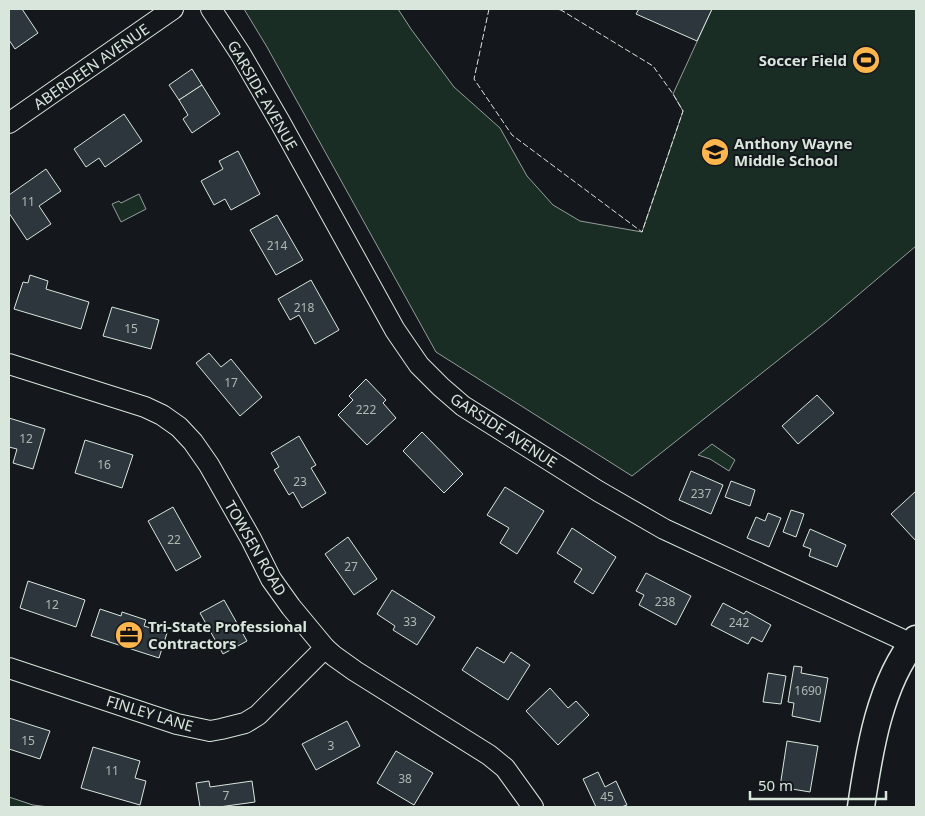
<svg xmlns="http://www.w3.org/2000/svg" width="925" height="816" font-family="'Noto Sans',sans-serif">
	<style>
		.green { fill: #1a2d24; stroke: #939e99 }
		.building { fill: #2c363c; stroke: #d8e6dc }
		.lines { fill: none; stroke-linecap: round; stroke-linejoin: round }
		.minor-casing { stroke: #d8e6dc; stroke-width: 22 }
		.major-casing { stroke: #d8e6dc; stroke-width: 29 }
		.minor { stroke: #14181c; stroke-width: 20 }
		.major { stroke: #14181c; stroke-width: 26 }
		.fence { stroke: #d8e6dc; stroke-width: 1; stroke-dasharray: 6 2.5; stroke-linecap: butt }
		.labels { text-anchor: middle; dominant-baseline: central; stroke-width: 4; stroke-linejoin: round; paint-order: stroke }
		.number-label { font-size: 12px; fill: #adbab4 }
		.poi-label { font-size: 15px; font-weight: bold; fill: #d8e6dc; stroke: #14181c; text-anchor: start }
		.street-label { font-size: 15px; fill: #d8e6dc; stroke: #14181c }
	</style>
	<rect width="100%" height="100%" fill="#14181c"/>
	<g class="green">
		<path d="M244,9H398L411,29L454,87L500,128L527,176L553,205L580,221L642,232L683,111L673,94L712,9H916V246L825,323L632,476L436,352L267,47Z"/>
		<path d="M139,194L146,209L121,222L112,204L119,201L121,203Z"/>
		<path d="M712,444L735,460L729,471L710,459L698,455Z"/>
		<path d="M9,797L33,805L49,807H9Z"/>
	</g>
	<g class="building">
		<path d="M9,9H22L38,33L15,49L9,40Z"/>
		<path d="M639,9H712L697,41L636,14Z"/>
		<path d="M192,69L202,85L179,100L169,85Z"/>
		<path d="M202,85L220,114L192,133L183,119L188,115L179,100Z"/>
		<path d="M124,114L142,141L105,167L99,158L86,167L74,149Z"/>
		<path d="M238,151L260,194L231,210L225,199L214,205L201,181L223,169L219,161Z"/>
		<path d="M46,169L61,191L39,206L51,224L27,240L9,213V195Z"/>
		<path d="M277,215L303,260L276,275L250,230Z"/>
		<path d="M30,275L48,281L46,289L89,302L81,329L14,309L23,282L28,283Z"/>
		<path d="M311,280L339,330L315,344L299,315L290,320L278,299Z"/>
		<path d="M112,307L159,320L151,349L103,336Z"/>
		<path d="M209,353L221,367L231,359L262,397L240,416L196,363Z"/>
		<path d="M366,379L386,400L383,403L396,418L367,445L338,415L353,400L349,396Z"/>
		<path d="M817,395L834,413L798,444L782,426Z"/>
		<path d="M9,418L45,429L33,469L13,463L17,449L9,447Z"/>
		<path d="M422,432L463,474L444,493L403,451Z"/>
		<path d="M299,436L316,465L311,468L326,493L302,508L293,492L289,495L274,470L279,467L271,453Z"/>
		<path d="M85,440L133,455L122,488L75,473Z"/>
		<path d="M691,471L723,485L711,514L679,500Z"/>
		<path d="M731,481L755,490L750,506L725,497Z"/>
		<path d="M505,487L544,511L517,554L500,543L509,528L487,515Z"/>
		<path d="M916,491V541L891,514Z"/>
		<path d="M173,507L201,557L176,571L148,521Z"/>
		<path d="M791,510L804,514L796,537L783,532Z"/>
		<path d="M768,513L781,518L769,547L747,538L756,517L765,521Z"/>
		<path d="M572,528L616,557L593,594L574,582L582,569L557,553Z"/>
		<path d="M810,529L846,545L837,567L809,556L811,549L803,546Z"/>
		<path d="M348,537L377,579L354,595L325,554Z"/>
		<path d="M646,573L691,596L676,625L639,605L644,595L636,591Z"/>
		<path d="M28,581L85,600L76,627L20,608Z"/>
		<path d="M392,590L435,617L417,645L393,630L395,626L377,614Z"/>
		<path d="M224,600L247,641L223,654L200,613Z"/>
		<path d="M723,603L744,614L746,611L771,625L762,642L752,637L748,644L711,625Z"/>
		<path d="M100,609L121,616L122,612L146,620L144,626L167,633L159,658L91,636Z"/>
		<path d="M477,647L504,663L511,652L530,665L508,700L462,670Z"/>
		<path d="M794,666L802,667L801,673L828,678L820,722L792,716L794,703L788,702Z"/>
		<path d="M768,673L786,676L781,704L763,702Z"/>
		<path d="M550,688L568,708L576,701L589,715L558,745L526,711Z"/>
		<path d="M9,718L50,731L40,759L9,749Z"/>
		<path d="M347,721L360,746L316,770L302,744Z"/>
		<path d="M787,741L818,746L810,792L780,787Z"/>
		<path d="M93,747L140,761L135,778L146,781L140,805L81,788Z"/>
		<path d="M396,751L433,773L414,805L377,783Z"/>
		<path d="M598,772L605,787L616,781L627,805L621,807H596L583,779Z"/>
		<path d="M209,781L210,787L252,781L255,802L219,807H200L196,783Z"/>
	</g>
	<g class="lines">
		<defs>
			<g id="minor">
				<path d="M211,9L240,53L280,122L395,330L419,365L441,387L463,406L598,491L664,529L912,644"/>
				<path d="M9,123L173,9"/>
				<path d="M9,364L145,407L162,415L179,427L193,442L209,465L251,539L271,579L291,607L325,648L334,656L355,671L489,755L505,768L533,807"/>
				<path d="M9,668L177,724L210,731L221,729L245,723L258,715L325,648"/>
			</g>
			<path id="major" d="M861,807C869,752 880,682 916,639"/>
		</defs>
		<use href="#minor" class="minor-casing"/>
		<use href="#major" class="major-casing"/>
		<use href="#minor" class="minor"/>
		<use href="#major" class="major"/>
		<path class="fence" d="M489,9L474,79L512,135L642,232L683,111L673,94L653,66L561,10L552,9"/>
	</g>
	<defs>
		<symbol id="stadium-disc" viewBox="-11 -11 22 22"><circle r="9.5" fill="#ffb74d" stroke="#14181c"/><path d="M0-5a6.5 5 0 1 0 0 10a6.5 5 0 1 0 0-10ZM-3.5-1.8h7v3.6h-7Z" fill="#111"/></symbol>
		<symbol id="school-disc" viewBox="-11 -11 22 22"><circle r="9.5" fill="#ffb74d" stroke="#14181c"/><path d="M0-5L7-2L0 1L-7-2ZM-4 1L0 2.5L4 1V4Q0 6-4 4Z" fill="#111"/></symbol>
		<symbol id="office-disc" viewBox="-11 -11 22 22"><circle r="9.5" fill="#ffb74d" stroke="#14181c"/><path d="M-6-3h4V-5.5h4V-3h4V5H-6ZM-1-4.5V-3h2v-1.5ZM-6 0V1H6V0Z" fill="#111"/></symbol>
	</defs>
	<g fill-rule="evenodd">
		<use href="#stadium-disc" x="850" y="44" width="32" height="32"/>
		<use href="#school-disc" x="699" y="136" width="32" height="32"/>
		<use href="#office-disc" x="113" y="619" width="32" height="32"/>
	</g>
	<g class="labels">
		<g class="number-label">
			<text x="28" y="201">11</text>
			<text x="277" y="245">214</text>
			<text x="304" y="307">218</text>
			<text x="131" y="328">15</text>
			<text x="231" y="382">17</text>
			<text x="366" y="409">222</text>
			<text x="26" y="438">12</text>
			<text x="104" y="464">16</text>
			<text x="300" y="481">23</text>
			<text x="701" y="493">237</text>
			<text x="174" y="539">22</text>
			<text x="351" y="566">27</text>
			<text x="665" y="601">238</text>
			<text x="52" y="604">12</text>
			<text x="410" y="621">33</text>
			<text x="739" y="622">242</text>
			<text x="808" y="690">1690</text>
			<text x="28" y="740">15</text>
			<text x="331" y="745">3</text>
			<text x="112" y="770">11</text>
			<text x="405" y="778">38</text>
			<text x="226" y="795">7</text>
			<text x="607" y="796">45</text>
		</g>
		<g class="poi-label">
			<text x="847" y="60" text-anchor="end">Soccer Field</text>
			<text x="734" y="143">Anthony Wayne<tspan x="734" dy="17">Middle School</tspan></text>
			<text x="148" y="626">Tri-State Professional<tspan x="148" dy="17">Contractors</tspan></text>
		</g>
		<g class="street-label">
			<text transform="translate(91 66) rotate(-35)">ABERDEEN AVENUE</text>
			<text transform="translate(263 95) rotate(60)">GARSIDE AVENUE</text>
			<text transform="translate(504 430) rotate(33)">GARSIDE AVENUE</text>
			<text transform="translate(256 548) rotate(60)">TOWSEN ROAD</text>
			<text transform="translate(150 713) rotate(17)">FINLEY LANE</text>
		</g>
	</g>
	<rect width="925" height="816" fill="none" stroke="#d8e6dc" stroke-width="20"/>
	<path d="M750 791v8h136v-8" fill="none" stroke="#d8e6dc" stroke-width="2.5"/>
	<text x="758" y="791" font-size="15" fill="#d8e6dc" stroke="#14181c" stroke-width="4" paint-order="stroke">50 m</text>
</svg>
